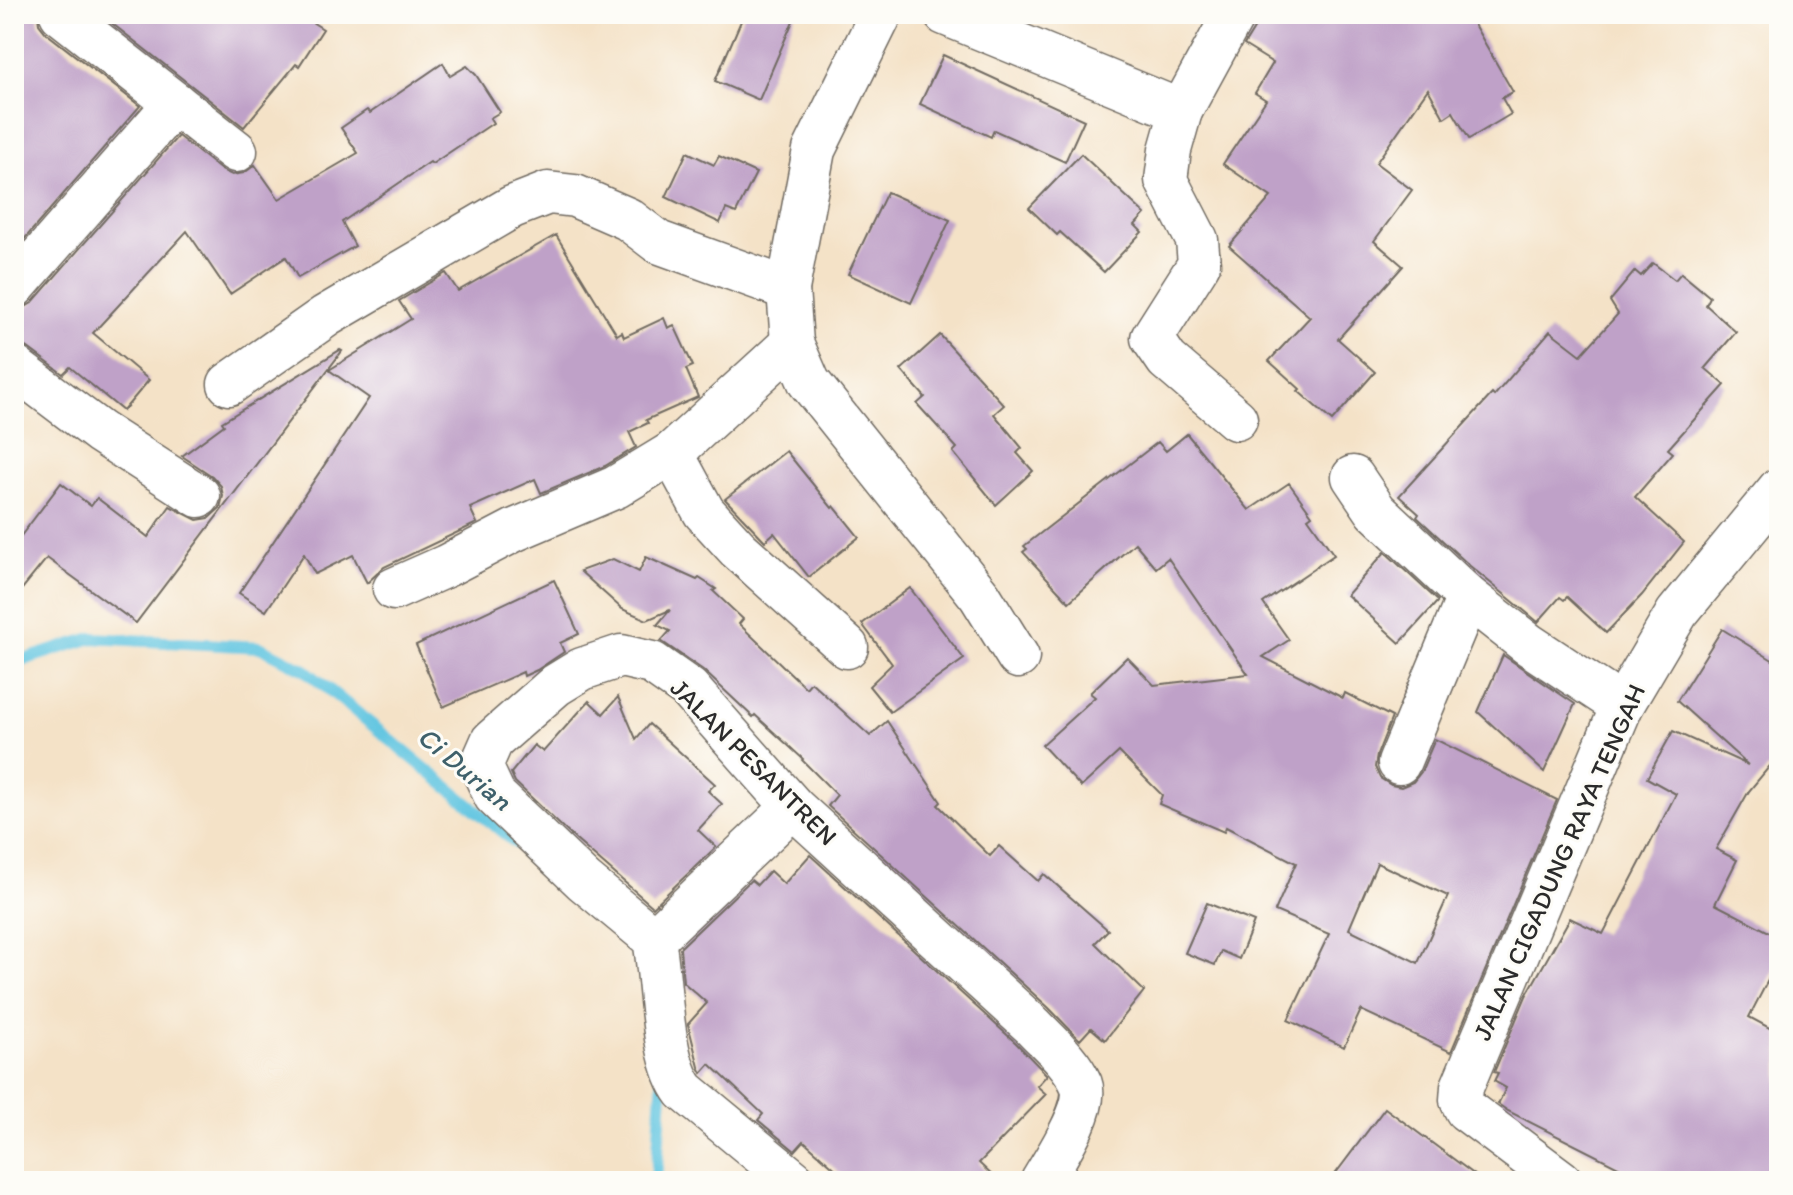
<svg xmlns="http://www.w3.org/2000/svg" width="1793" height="1195" font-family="Itim,sans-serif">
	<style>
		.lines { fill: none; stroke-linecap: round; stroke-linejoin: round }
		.stream { stroke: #63c6e1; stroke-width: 12 }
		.building { fill: #bfa1c8; fill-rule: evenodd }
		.minor-casing { stroke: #716b62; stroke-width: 45 }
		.minor { stroke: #fff; stroke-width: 42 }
		.labels { text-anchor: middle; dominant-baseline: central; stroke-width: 6; stroke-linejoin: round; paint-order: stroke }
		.street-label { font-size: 26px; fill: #2b2b2b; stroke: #fdfcf7 }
		.water-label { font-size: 28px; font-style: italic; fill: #3f616b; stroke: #fdfcf7 }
	</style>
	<rect width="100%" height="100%" fill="#fdfcf7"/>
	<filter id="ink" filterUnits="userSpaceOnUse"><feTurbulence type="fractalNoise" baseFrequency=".0125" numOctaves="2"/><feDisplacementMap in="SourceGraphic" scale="16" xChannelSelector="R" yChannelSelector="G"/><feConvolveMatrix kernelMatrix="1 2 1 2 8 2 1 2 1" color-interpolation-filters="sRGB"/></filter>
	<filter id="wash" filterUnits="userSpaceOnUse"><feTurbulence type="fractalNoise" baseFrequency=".006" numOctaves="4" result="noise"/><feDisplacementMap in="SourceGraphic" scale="32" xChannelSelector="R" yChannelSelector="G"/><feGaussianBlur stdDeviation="1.8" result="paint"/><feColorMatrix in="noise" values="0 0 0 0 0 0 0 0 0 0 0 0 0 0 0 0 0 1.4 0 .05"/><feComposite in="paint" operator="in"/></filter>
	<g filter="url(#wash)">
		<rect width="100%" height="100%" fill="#f4e2c7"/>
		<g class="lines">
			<g class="stream">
				<path d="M14,663L92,638L260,647L305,670L516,843"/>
				<path d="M656,1181L663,1076"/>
			</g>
		</g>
		<g id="blocks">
			<g class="building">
				<path d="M14,14H38L39,24L46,33L140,106L14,251Z"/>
				<path d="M100,14H299L323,29L299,66L296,64L244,127Z"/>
				<path d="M744,14H796L759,100L715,81Z"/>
				<path d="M1263,14H1468L1513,92L1502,98L1511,114L1469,139L1453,112L1444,118L1428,89L1376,163L1412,190L1374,241L1403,266L1338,339L1375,372L1332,421L1298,391L1300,389L1269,361L1310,317L1229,246L1271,197L1223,164L1266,100L1255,93L1273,63L1244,45Z"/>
				<path d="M943,55L1084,120L1065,162L994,130L991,137L920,104Z"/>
				<path d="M443,63L450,76L467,66L476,75L500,112L490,118L493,123L432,164L430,162L342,222L355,246L298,278L286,257L230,294L187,231L93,333L149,380L123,411L70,367L63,374L28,348L14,344V310L22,309L32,303L178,136L221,170L232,175L244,173L255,165L279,199L358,153L341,128L367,110L370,113Z"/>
				<path d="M687,152L714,165L719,156L756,173L736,213L726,209L720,223L666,197Z"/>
				<path d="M1081,154L1145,214L1135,225L1142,232L1104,272L1060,232L1057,235L1029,208Z"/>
				<path d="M887,192L950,220L911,303L848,274Z"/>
				<path d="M556,235L617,335L622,332L624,337L664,318L668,328L674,325L693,366L686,369L698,397L646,420L648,423L629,432L636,447L605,466L541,493L535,479L470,508L477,523L384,567L367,583L353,555L315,574L304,554L266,611L239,593L369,398L329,370L411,319L399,301L446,273L458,291Z"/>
				<path d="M1653,263L1675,280L1681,273L1710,297L1706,305L1736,332L1705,368L1725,385L1668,449L1673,453L1635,497L1684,542L1642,595L1606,633L1567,597L1564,600L1560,597L1538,622L1470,566L1417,517L1419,514L1399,496L1492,394L1494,396L1550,331L1581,355L1618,314L1610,301L1635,271L1641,276Z"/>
				<path d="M940,335L1004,405L994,414L1022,448L1017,453L1033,471L996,505L953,452L957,448L917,404L925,397L901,370Z"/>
				<path d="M340,350L342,351L136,623L47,558L14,599V545L61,483L91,506L97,498L148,537L170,506L197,520L209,518L220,508L223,496L221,486L212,476L182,456L224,425L222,422Z"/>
				<path d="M1187,434L1249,510L1289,483L1312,515L1308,518L1334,555L1263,603L1289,640L1263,657L1343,698L1345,693L1392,717L1377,755L1375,767L1380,778L1391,785L1401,787L1413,782L1421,772L1435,739L1557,800L1451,1052L1361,1010L1344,1047L1288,1020L1329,934L1275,911L1296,863L1226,827L1224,832L1159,804L1162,795L1119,752L1081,787L1042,745L1095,697L1090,693L1127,657L1154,685L1248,674L1168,558L1156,568L1135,543L1069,602L1023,552L1027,549L1024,546L1158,442L1166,451ZM1377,863L1448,896L1418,963L1349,929Z"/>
				<path d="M786,451L832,508L834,506L859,537L809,577L774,533L765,541L725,499Z"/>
				<path d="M1385,552L1438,601L1400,643L1347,595Z"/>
				<path d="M646,557L697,580L699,578L716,589L713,591L743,619L739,624L806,688L811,682L870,736L887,721L941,802L938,805L990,856L999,846L1038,881L1044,874L1108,930L1095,943L1144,991L1105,1040L1091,1028L1080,1040L1049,1008L828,806L837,795L802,760L803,759L755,715L753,717L703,670L661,641L670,631L657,625L670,610L647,620L622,609L580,571L613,559L639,572Z"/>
				<path d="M554,580L579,634L560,643L564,652L537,670L524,676L523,672L443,707L416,645Z"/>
				<path d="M910,588L964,659L890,712L869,686L892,664L862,624Z"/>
				<path d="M1722,629L1779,664V755L1749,791L1716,849L1737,860L1715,904L1779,937V959L1749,1017L1779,1033V1181H1646L1508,1111L1498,1104L1506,1088L1494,1081L1498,1073L1494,1072L1526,996L1570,918L1603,934L1676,794L1647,778L1673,731L1748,765L1677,701Z"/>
				<path d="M1503,655L1575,704L1544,772L1478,712Z"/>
				<path d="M618,697L636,739L649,724L715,784L708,791L722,804L698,830L716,847L653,907L576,840L515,782L511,773L534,745L543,752L589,701L603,714Z"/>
				<path d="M810,855L1016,1043L1047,1075L1037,1086L1046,1094L979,1163L998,1181H849L804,1141L795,1151L758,1120L763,1114L710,1064L702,1073L699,1067L688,1024L707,1003L683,982L680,948L751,880L757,885L770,871L784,884Z"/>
				<path d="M1207,903L1254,922L1239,959L1221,951L1215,965L1185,953Z"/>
				<path d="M1385,1108L1483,1181H1330Z"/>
			</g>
		</g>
	</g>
	<g filter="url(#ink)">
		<use href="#blocks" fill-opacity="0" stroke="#716b62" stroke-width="2"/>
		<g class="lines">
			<defs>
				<g id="minor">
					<path d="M61,14L236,151"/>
					<path d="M881,14L814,150L788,289L792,343L809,382L980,596L1018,657"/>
					<path d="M945,14L1181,111L1170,150L1166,180L1197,240L1199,264L1152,338L1167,360L1236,419"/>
					<path d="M1181,111L1234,14"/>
					<path d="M14,287L175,103"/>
					<path d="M14,367L100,432L199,496"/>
					<path d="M229,384L326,316L512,207L548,193L575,196L628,219L658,242L788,289"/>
					<path d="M672,453L704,512L738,549L847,647"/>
					<path d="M1353,477L1376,511L1468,597L1528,644L1622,706"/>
					<path d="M394,589L446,566L515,530L616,487L672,453L792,343"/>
					<path d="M1399,763L1468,597"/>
					<path d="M654,939L793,807"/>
					<path d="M794,1181L685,1091C660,1059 662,982 654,939L584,881L495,796L481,766L492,741L556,685L582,669L621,656L652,663L689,689L793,807L1033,1026C1050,1044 1071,1061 1081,1084C1090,1107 1054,1160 1042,1181"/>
					<path d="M1561,1181L1466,1110L1461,1100L1462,1087L1622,706L1677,613L1779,489"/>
				</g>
			</defs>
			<use href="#minor" class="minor-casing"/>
			<use href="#minor" class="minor"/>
		</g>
	</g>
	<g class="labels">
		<g class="street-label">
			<text transform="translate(754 762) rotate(45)">JALAN PESANTREN</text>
			<text transform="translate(1559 862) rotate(-66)">JALAN CIGADUNG RAYA TENGAH</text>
		</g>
		<g class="water-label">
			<text transform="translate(465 768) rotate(40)">Ci Durian</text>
		</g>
	</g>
	<rect width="1793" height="1195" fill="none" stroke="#fdfcf7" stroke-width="48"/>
</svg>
